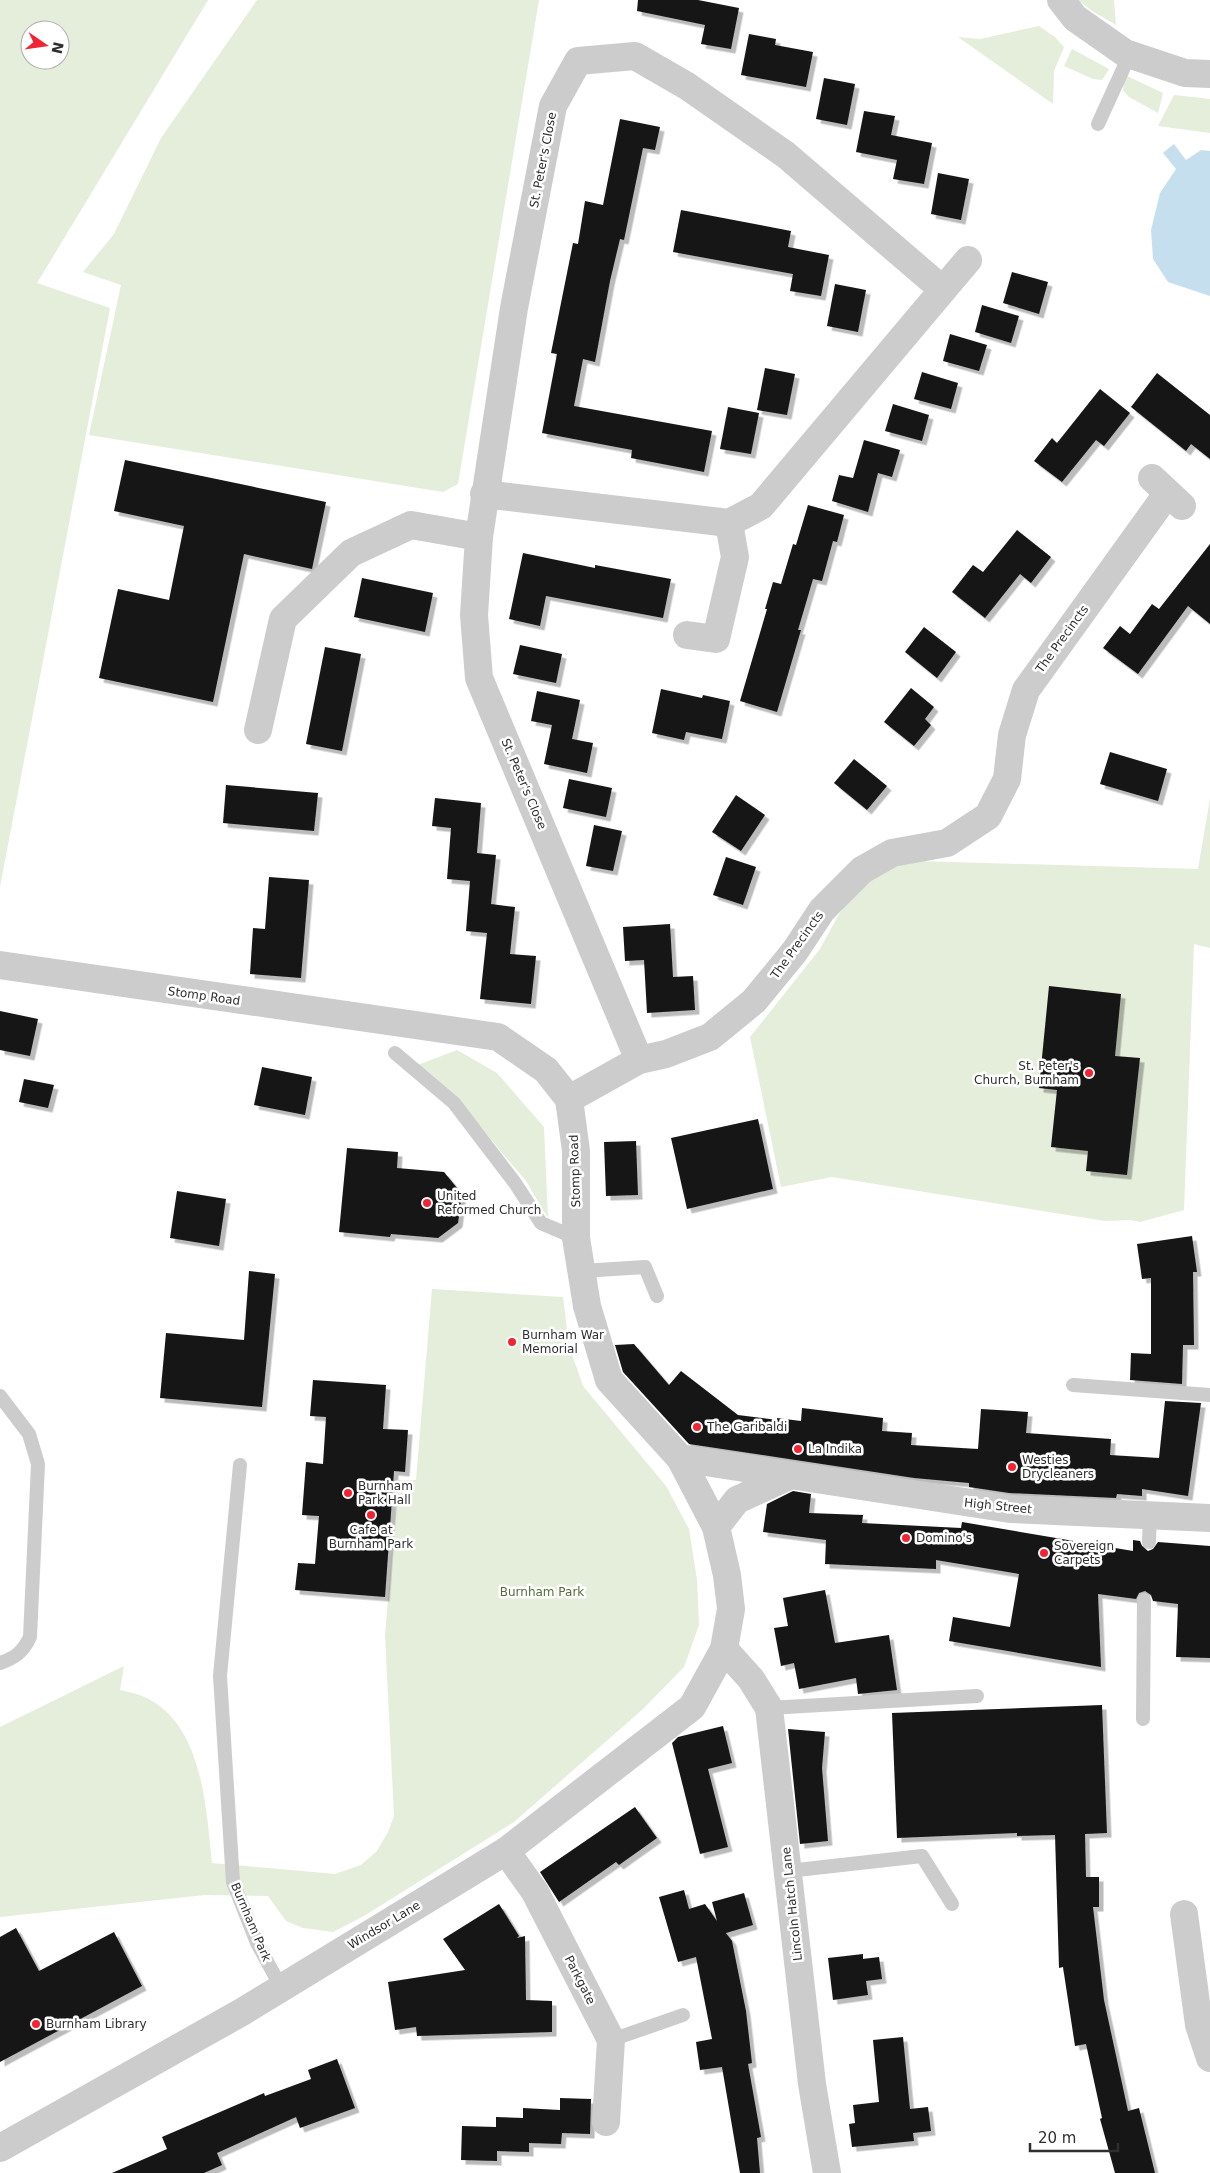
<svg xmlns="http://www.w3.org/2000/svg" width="1210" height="2173" font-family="'DejaVu Sans',sans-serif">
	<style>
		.green { fill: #e5eddb; fill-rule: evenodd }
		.water { fill: #c6dfee }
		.building { fill: #161616; filter: url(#shadow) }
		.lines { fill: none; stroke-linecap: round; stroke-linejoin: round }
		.lane { stroke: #ccc; stroke-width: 14 }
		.street { stroke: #ccc; stroke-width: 28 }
		.poi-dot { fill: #f22434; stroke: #fff; stroke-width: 2 }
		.labels { text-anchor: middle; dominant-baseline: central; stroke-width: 5; stroke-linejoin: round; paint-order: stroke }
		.street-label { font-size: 12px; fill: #2f2f2f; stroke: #fff }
		.poi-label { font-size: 12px; fill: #2f2f2f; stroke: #fff; text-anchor: start }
		.park-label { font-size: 12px; fill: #526e39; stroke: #fff }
	</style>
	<defs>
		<filter id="shadow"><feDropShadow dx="4.5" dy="4.5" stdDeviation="0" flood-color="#0004"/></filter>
	</defs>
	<rect width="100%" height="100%" fill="#fff"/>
	<g class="green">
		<path d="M0,0H208L37,283L110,308L0,887ZM30,30H60V60H30Z"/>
		<path d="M257,0H539L458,484L443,492L89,435L121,285L83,272L114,234L161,138Z"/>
		<path d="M1078,0H1114L1116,25L1092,11Z"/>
		<path d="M1039,26L1055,37L1064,47L1054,71L1053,104L958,37L980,39Z"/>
		<path d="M1072,49L1109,69L1102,80L1093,79L1064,66Z"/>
		<path d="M1127,76L1163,93L1158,113L1129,97L1123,90L1124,80Z"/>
		<path d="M1174,95L1210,99V133L1158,126Z"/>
		<path d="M1210,799V948L1194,944L1184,1210L1140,1222L1131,1220L1105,1221L832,1177L781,1187L750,1037L820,949L839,914L852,897L865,883L889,868L914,861L1198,869Z"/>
		<path d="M457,1050L497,1073L544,1127L548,1218L526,1181L472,1117L407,1069Z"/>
		<path d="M432,1289L563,1297L569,1346L583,1386L666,1486L689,1529L697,1580L699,1625L684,1667L643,1709L514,1822L364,1916L333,1932L303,1928L286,1921L268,1896L205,1895L0,1917V1727L124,1666L120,1690C127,1692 135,1693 142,1696C203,1721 206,1808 212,1863L335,1874L361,1865L377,1851L388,1832L394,1816L385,1635L398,1480H416Z"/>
	</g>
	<path class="water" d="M1174,144L1186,160L1201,150L1210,151V296L1168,282L1153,259L1151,230L1160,193L1176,169L1163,153Z"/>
	<g class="building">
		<path d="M638,0H698L739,8L731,49L701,44L705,25L637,11Z"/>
		<path d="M749,34L776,39L775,45L813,52L806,87L741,75Z"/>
		<path d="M824,78L855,84L847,125L816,119Z"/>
		<path d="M864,111L895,116L891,135L932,143L924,184L893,179L897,160L856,152Z"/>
		<path d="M620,119L660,127L655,150L643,148L624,240L620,239L610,281L595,362L583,359L574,406L712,431L704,472L631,458L632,450L542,433L557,354L551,353L573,243L578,244L585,201L603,205Z"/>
		<path d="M938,173L969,179L961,220L931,214Z"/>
		<path d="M681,210L791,231L788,247L829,255L821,296L790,291L793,274L673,252Z"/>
		<path d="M1012,272L1048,282L1039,314L1003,303Z"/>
		<path d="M835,284L866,290L858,332L827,326Z"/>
		<path d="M982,305L1019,316L1011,343L975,332Z"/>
		<path d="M950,334L987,345L979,371L943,361Z"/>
		<path d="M765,368L795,374L787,415L757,410Z"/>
		<path d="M922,372L958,383L951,409L914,399Z"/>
		<path d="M1157,373L1210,415V459L1191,444L1186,451L1131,407Z"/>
		<path d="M1100,389L1130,413L1104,446L1096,440L1062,482L1034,461L1052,438L1057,443Z"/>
		<path d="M893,404L929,415L922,441L885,431Z"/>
		<path d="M728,407L759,413L751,454L720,449Z"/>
		<path d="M864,440L900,450L892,477L878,473L868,512L832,501L839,475L853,478Z"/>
		<path d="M125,460L326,502L312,569L244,554L213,702L99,678L118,589L169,600L184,526L114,511Z"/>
		<path d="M808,505L844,515L837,542L833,541L822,581L813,579L798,630H801L777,712L740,701L767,609H765L773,582L781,584L793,544L796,545Z"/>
		<path d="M1017,530L1051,557L1031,583L1020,574L985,618L952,592L973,565L983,572Z"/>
		<path d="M1210,544V624L1188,606L1138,674L1103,648L1120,626L1130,634L1152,604L1159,609Z"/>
		<path d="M523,553L595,568V565L671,579L663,618L546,596L540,626L509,619Z"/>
		<path d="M362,578L433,593L425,632L354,617Z"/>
		<path d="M924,627L956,652L937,678L905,652Z"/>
		<path d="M520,645L562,654L556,683L513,674Z"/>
		<path d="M325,647L361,654L342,751L306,744Z"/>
		<path d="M911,688L934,707L925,719L931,725L914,746L884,722Z"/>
		<path d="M661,689L702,698L703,695L730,701L722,739L686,732L684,740L652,733Z"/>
		<path d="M537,691L580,700L572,739L593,743L587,773L544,764L552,725L531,721Z"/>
		<path d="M1110,752L1167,769L1158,801L1100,784Z"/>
		<path d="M854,759L887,786L867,810L834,783Z"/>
		<path d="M569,779L612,788L606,817L563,808Z"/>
		<path d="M226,785L318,793L314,831L223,823Z"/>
		<path d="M736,795L765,815L741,851L712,832Z"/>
		<path d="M435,798L481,803L477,853L496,855L491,904L515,907L510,954L536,956L531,1004L480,999L487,933L466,931L470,881L447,879L451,828L432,826Z"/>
		<path d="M594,825L622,831L613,871L586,866Z"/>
		<path d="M726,857L756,867L743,905L713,895Z"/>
		<path d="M269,877L309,880L301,978L250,974L253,928L265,929Z"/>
		<path d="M670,924L673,977L693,976L695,1010L647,1013L644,960L625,961L623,927Z"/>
		<path d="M1049,986L1121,994L1115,1056L1140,1058L1127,1175L1086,1171L1088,1151L1051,1147L1057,1090L1039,1088Z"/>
		<path d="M0,1011L38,1019L30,1056L0,1050Z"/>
		<path d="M262,1067L312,1077L305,1115L254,1105Z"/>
		<path d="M24,1079L54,1085L48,1108L19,1102Z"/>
		<path d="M758,1119L773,1189L687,1209L671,1138Z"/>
		<path d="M636,1141L638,1195L606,1196L604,1142Z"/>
		<path d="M347,1148L398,1152L397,1168L444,1172L462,1194L458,1223L438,1238L391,1234L390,1237L339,1232Z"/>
		<path d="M177,1191L226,1199L219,1246L170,1238Z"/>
		<path d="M1192,1236L1197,1272H1193L1194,1345H1183L1182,1384L1130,1380L1131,1353L1151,1354V1278L1142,1279L1137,1244Z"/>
		<path d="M249,1271L275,1274L262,1407L160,1398L166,1333L244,1340Z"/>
		<path d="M634,1344L669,1385L681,1371L738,1415L777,1420V1418L801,1421L802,1408L883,1418L882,1431L912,1433L911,1445L978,1449L981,1409L1028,1412L1026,1433L1111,1439L1110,1455L1159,1458L1165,1401L1201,1403L1188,1496L1142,1489V1496L1117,1494L1116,1498L1009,1493L969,1487V1483L914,1478L689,1444L623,1372L615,1345Z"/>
		<path d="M313,1380L386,1385L383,1429L408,1430L405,1472L394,1471L385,1597L295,1590L298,1563L315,1564L319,1516L302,1515L306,1462L323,1464L326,1417L310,1416Z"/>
		<path d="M793,1491L811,1494L809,1513L863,1515L862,1523L961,1528L962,1522L1133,1551V1540L1140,1541L1142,1546L1148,1551L1153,1549L1158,1542L1210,1546V1658L1176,1657L1178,1604L1153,1601L1151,1595L1145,1591L1139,1593L1136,1599L1098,1594L1101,1667L949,1641L953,1617L1010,1627L1019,1574L936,1560V1569L825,1564L826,1540L763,1532L767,1504Z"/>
		<path d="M825,1590L835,1643L889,1635L897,1690L858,1694L856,1678L799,1689L794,1663L781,1666L774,1628L788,1626L783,1598Z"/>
		<path d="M1102,1705L1107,1833L1085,1834L1086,1877H1099V1907H1093L1104,2000L1128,2111L1139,2108L1155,2173H1115L1100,2119L1102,2118L1086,2044L1075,2046L1063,1967L1059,1968L1055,1835L1017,1836V1833L897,1838L892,1713Z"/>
		<path d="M723,1726L732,1763L708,1769L728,1847L700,1854L672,1743L678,1737Z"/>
		<path d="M788,1729L825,1732L822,1768L828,1841L800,1844Z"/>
		<path d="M635,1807L657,1838L619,1865L616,1862L559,1902L540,1872Z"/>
		<path d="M684,1890L689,1909L705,1904L717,1921L712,1902L744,1893L753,1925L726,1933L732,1941L746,2011L752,2063L748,2064L761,2137L757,2138L760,2173H740L722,2067L700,2070L696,2042L712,2039L696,1957L678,1962L659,1897Z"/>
		<path d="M499,1904L519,1936L517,1938L525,1936L526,2000L552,2001V2032L417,2036L416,2027L395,2030L388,1982L465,1970L443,1939Z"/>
		<path d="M16,1928L39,1971L114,1932L142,1986L0,2062V1937Z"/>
		<path d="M863,1954V1959L879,1957L882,1979L866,1981L868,1995L833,2000L828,1958Z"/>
		<path d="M903,2037L910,2109L928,2107L931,2131L913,2133L914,2141L852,2147L849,2124L855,2123L853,2105L879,2102L873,2040Z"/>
		<path d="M337,2059L355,2108L300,2128L296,2117L217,2153L222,2165L204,2173H112L167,2149L162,2137L264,2093L265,2096L311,2079L308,2070Z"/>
		<path d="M560,2098L591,2099L590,2134L562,2133L561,2144L529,2143V2152L497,2151V2161L461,2160L462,2126L496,2127V2117L523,2118V2108L560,2110Z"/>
	</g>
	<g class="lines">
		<g class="lane">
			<path d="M1098,124L1130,54"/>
			<path d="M395,1053L454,1103L515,1183L541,1223L576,1238"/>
			<path d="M582,1271L645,1267L657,1296"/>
			<path d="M1073,1385L1210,1395"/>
			<path d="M0,1396L29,1434L38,1464L30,1637C23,1652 15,1658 0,1663"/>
			<path d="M240,1465L220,1676L233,1882L257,1943L281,1987"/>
			<path d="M1149,1542L1150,1515"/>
			<path d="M769,1708L977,1696"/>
			<path d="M1143,1719L1144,1600"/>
			<path d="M788,1871L922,1856L952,1904"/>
			<path d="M611,2040L683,2015"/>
		</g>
		<g class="street">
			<path d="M1061,0L1075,18L1125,53L1185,73L1210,74"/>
			<path d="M1152,478L1182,506"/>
			<path d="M484,494L729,523L761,506L968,260"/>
			<path d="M687,635L716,639L735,557L729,523"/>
			<path d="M258,730L283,619L351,553L411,525L479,537"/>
			<path d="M0,965L498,1037L546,1070L569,1099L576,1151V1238L587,1306L609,1380L680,1458L716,1527L727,1575L731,1609L724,1649L692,1707L506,1851L242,2012L0,2148"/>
			<path d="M639,1060L479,678L474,615L479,537L514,308L553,106L578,61L635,56L687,86L786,155L942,289"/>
			<path d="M569,1099L639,1060L666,1054L710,1037L754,1001L795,951L822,910L862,870L892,853L947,843L988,816L1007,779L1012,735L1026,690L1167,494"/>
			<path d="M680,1458L1010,1509L1210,1518"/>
			<path d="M716,1527L737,1500L789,1476"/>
			<path d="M724,1649L751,1679L769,1708L812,2084L827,2173"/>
			<path d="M506,1851L535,1892L611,2040L606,2122"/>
			<path d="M1184,1914L1199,2025L1210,2058"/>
		</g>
	</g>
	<g class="poi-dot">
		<circle cx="1089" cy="1073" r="5"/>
		<circle cx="427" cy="1203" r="5"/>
		<circle cx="512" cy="1342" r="5"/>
		<circle cx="697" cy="1427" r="5"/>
		<circle cx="798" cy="1449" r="5"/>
		<circle cx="1012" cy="1467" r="5"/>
		<circle cx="348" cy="1493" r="5"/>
		<circle cx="371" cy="1515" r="5"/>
		<circle cx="906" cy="1538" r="5"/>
		<circle cx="1044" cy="1553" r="5"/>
		<circle cx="36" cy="2024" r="5"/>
	</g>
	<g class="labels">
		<g class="street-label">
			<text transform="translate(543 160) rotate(-79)">St. Peter's Close</text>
			<text transform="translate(1062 639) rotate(-54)">The Precincts</text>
			<text transform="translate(524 784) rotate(67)">St. Peter's Close</text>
			<text transform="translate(797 945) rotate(-54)">The Precincts</text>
			<text transform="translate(204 996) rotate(8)">Stomp Road</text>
			<text transform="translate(575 1171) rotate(-92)">Stomp Road</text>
			<text transform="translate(998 1506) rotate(6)">High Street</text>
			<text transform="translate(792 1904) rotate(-96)">Lincoln Hatch Lane</text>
			<text transform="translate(251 1922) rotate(67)">Burnham Park</text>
			<text transform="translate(384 1925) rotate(-31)">Windsor Lane</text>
			<text transform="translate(580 1980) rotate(63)">Parkgate</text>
		</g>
		<g class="poi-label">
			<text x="1079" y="1066" text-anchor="end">St. Peter's<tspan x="1079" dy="14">Church, Burnham</tspan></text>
			<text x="437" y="1196">United<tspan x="437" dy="14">Reformed Church</tspan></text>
			<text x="522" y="1335">Burnham War<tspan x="522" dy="14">Memorial</tspan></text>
			<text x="707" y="1427">The Garibaldi</text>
			<text x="808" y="1449">La Indika</text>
			<text x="1022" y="1460">Westies<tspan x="1022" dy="14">Drycleaners</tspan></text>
			<text x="358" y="1486">Burnham<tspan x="358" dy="14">Park Hall</tspan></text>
			<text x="371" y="1530" text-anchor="middle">Cafe at<tspan x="371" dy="14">Burnham Park</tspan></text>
			<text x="916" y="1538">Domino's</text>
			<text x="1054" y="1546">Sovereign<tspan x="1054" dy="14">Carpets</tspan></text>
			<text x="46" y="2024">Burnham Library</text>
		</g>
		<g class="park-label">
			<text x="542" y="1592">Burnham Park</text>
		</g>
	</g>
	<g transform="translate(45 45) rotate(103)"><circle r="24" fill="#ffffff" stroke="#acacac"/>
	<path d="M0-4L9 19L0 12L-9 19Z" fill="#f22434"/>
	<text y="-8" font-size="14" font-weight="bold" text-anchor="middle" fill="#2f2f2f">N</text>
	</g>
	<path d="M1030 2143v8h88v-8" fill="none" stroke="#2f2f2f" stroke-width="2.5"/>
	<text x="1038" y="2143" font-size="15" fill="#2f2f2f" stroke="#ffffff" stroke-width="4" paint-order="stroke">20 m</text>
</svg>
